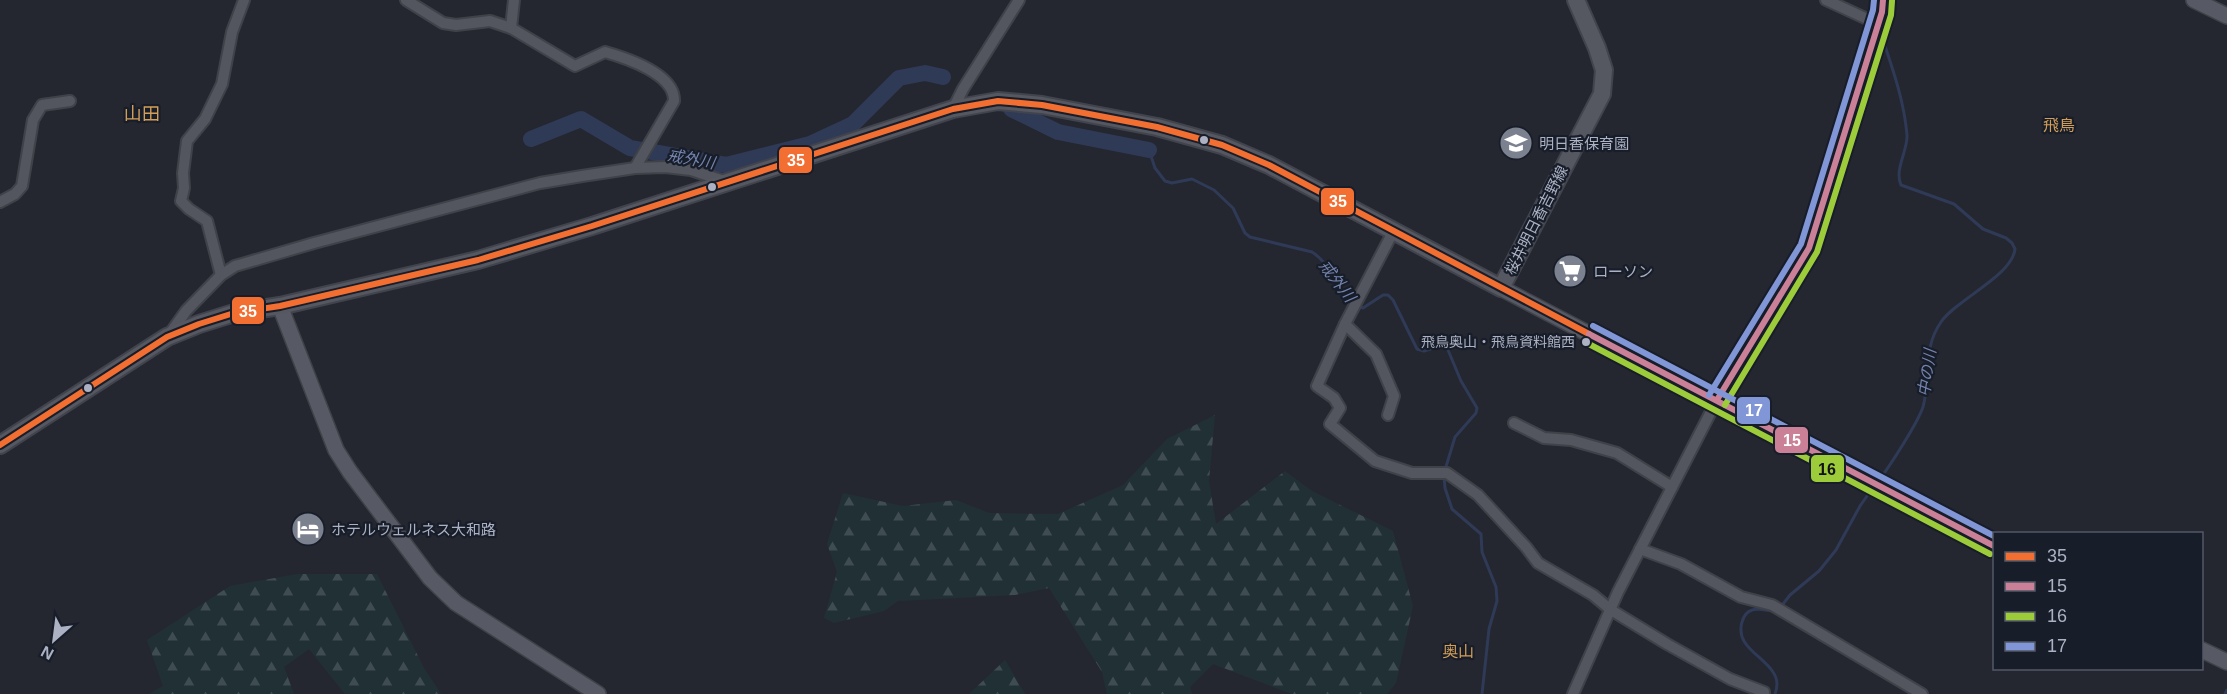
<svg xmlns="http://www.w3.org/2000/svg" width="2227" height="694" font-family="Arial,'Noto Sans JP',sans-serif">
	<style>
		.forest { fill: url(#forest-firs) }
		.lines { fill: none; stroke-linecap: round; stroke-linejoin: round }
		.stream { stroke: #2f3a57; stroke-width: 3 }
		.river { stroke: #2f3a57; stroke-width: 16 }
		.street-casing { stroke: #404249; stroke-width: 14 }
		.secondary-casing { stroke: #404249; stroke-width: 18 }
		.primary-casing { stroke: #41444d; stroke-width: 20 }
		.street { stroke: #53565f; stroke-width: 10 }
		.secondary { stroke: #575a64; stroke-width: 15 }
		.primary { stroke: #565861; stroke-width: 16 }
		.bus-1-casing { stroke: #181d2a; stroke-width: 10 }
		.bus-2-casing { stroke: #181d2a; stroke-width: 10 }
		.bus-3-casing { stroke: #181d2a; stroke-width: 10 }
		.bus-4-casing { stroke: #181d2a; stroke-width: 10 }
		.bus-1 { stroke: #f26e31; stroke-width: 6 }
		.bus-2 { stroke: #ca8198; stroke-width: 6 }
		.bus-3 { stroke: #9dcc3b; stroke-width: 6 }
		.bus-4 { stroke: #8196d6; stroke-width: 6 }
		.bus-dot { fill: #acb1c3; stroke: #181d2a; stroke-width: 2 }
		.labels { text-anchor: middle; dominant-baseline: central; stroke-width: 4.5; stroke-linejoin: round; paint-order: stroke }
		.bus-label { font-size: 14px; fill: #acb1c3; stroke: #181d2a; text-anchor: end }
		.poi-label { font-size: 15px; fill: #acb1c3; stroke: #181d2a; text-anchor: start }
		.street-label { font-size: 15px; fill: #acb1c3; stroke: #181d2a }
		.neighbourhood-label { font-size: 16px; fill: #d39e57; stroke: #181d2a }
		.water-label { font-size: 16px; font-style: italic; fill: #7484ac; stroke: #181d2a }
		.quarter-label { font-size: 18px; fill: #d39e57; stroke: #181d2a }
		.line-badge { stroke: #181d2a; stroke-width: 2 }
		.badge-label { font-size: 16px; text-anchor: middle; font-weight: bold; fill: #fff }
		.pale-badge-label { font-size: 16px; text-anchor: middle; font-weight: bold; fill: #111 }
	</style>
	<defs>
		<pattern id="forest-firs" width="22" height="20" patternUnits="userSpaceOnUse" patternTransform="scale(1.5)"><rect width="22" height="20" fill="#213035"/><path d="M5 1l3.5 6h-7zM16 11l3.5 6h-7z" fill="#3f4c51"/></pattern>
	</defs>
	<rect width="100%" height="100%" fill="#242730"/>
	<g class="forest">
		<path d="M1215,415L1209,481L1216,524L1285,471L1312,491L1393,531L1413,606L1396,683L1387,694H1292L1213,664L1190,687L1192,694H1107L1102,672L1049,588L1015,595L898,601L884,611L834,623L824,618L837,572L827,544L843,493L903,506L956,500L989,513L1058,514L1123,485L1167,439Z"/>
		<path d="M297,574H377L424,668L441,694H345L309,649L284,667L294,694H149L163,686L147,640L230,586Z"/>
		<path d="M1005,660L1025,694H969Z"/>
	</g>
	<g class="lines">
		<g class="stream">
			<path d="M1874,0L1876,10"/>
			<path d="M1149,150L1155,168L1165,181L1172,183L1192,179L1214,190L1233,208L1245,233L1250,237L1312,252C1334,265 1340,303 1363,308L1383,295H1388L1393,300L1417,349L1424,351L1444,345L1448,350L1461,381L1477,408L1476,413L1455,437L1445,470"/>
			<path d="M1444,477L1445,488L1452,509L1481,534L1482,552L1496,587L1497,601L1489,629L1482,694"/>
			<path d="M1880,479C1891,464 1917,424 1923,407C1931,378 1922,349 1941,322C1957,299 2012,276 2015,249L2012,243L2006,238L1983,229L1954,204L1901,185C1894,170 1908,150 1907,135C1904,100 1892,67 1881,34"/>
			<path d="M1780,608L1790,595L1819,571L1836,550L1860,506L1872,489"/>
			<path d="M1774,611C1761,610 1747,604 1742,622C1735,646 1762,655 1773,672C1778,679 1778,686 1775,694"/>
			<path d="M2225,694L2227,690"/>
		</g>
		<g class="river">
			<path d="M1011,109L1058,132L1149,150"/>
			<path d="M531,139L581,119L630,148L726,165L810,144L853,124L899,78L925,73L943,77"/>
		</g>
		<defs>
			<g id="street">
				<path d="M406,0L443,23L456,25L490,21L511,28L575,66L605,52C626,58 675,74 674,101L635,168"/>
				<path d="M1826,0L1878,24"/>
				<path d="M511,28L514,0"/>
				<path d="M953,109L963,89L1019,0"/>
				<path d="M0,202L15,194L22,186L33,120L42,105L70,101"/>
				<path d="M1393,232L1345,324L1317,386L1334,398L1340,408L1330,424L1375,461L1412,473H1447L1478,495L1526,547L1538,563L1593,595L1611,610L1667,644L1730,679L1764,692V694"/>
				<path d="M221,275L207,221L189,209L181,201L184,188L183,173L187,141L205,119L222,84L232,32L244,0"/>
				<path d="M1345,324L1376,354L1394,396L1388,415"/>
				<path d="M169,335L186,311L221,275L235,266L314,243L540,183L582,176L635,168L665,167L691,170L727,182"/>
				<path d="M1514,423L1544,438L1571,440L1617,453L1672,487"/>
				<path d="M1640,549L1681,564L1741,597L1772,605L1922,694"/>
				<path d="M1573,694L1618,592L1717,400"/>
			</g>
			<g id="secondary">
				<path d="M2194,0L2227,16"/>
				<path d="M1501,288L1994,546"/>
				<path d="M280,306L336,450L350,472L430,578L456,603L598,694"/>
				<path d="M1717,400L1809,248L1882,12L1883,0"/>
				<path d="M2202,650L2227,662"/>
			</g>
			<path id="primary" d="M0,445L167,337L199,324L234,313L280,306L478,260L592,226L953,109L998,101L1042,105L1157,127L1222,145L1269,165L1501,288L1602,94L1604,70L1597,48L1576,0"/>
		</defs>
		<use href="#street" class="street-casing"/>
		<use href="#secondary" class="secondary-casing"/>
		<use href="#primary" class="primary-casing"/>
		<use href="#street" class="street"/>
		<use href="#secondary" class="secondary"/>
		<use href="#primary" class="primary"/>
		<defs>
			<path id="bus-1" d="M0,445L167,337L199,324L234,313L280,306L478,260L592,226L953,109L998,101L1042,105L1157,127L1222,145L1269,165L1589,334"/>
			<g id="bus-2">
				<path d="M1589,334L1994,546"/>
				<path d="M1717,400L1809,248L1882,12L1883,0"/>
			</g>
			<g id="bus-3">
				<path d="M1585,342L1990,554"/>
				<path d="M1725,405L1817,252L1891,15L1892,1"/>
			</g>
			<g id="bus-4">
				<path d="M1593,326L1994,536"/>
				<path d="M1709,395L1801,244L1873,10L1874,0"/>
			</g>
		</defs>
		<use href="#bus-1" class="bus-1-casing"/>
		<use href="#bus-2" class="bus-2-casing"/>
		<use href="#bus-3" class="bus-3-casing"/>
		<use href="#bus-4" class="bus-4-casing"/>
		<use href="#bus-1" class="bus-1"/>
		<use href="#bus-2" class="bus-2"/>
		<use href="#bus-3" class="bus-3"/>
		<use href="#bus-4" class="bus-4"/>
	</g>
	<defs>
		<symbol id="school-disc" viewBox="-11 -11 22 22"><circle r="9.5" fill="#7c8190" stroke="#181d2a"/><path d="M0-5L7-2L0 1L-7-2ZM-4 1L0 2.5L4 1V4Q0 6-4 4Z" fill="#fff"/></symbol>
		<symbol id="supermarket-disc" viewBox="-11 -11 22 22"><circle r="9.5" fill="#7c8190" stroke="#181d2a"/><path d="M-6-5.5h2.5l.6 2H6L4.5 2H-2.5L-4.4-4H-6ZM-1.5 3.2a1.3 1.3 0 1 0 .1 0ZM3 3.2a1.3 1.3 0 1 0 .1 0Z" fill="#fff"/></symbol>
		<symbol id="hotel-disc" viewBox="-11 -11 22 22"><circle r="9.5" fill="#7c8190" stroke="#181d2a"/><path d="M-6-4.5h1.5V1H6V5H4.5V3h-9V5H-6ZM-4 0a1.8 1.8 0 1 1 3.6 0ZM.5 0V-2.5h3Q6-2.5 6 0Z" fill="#fff"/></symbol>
	</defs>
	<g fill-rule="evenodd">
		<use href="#school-disc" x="1497" y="124" width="38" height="38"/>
		<use href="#supermarket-disc" x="1551" y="252" width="38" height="38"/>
		<use href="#hotel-disc" x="289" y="510" width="38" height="38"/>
	</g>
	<g class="bus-dot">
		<circle cx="1204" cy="140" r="5"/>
		<circle cx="712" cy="187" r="5"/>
		<circle cx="1586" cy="342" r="5"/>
		<circle cx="88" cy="388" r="5"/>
	</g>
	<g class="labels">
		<g class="bus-label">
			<text x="1575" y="342">飛鳥奥山・飛鳥資料館西</text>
		</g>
		<g class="poi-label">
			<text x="1539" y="143">明日香保育園</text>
			<text x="1593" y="271">ローソン</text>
			<text x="331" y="529">ホテルウェルネス大和路</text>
		</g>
		<g class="street-label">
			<text transform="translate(1536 220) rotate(-63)">桜井明日香吉野線</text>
		</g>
		<g class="neighbourhood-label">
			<text x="2059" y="125">飛鳥</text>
			<text x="1458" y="651">奥山</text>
		</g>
		<g class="water-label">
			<text transform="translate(691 159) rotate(10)">戒外川</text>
			<text transform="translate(1337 281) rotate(52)">戒外川</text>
			<text transform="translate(1927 373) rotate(-82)">中の川</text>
		</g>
		<g class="quarter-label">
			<text x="142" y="114">山田</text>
		</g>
	</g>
	<g class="line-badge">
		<rect x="778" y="146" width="35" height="28" rx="6" fill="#f26e31"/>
		<rect x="1320" y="187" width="35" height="29" rx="6" fill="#f26e31"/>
		<rect x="231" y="296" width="34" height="29" rx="6" fill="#f26e31"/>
		<rect x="1736" y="396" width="35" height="29" rx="6" fill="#8196d6"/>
		<rect x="1774" y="426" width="35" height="28" rx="6" fill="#ca8198"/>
		<rect x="1810" y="454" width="35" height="29" rx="6" fill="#9dcc3b"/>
	</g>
	<g class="badge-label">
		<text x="796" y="166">35</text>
		<text x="1338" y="207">35</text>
		<text x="248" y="317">35</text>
		<text x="1754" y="416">17</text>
		<text x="1792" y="446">15</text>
	</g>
	<g class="pale-badge-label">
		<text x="1827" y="475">16</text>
	</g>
	<rect x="1993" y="532" width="210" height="138" fill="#181d2a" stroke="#535867" stroke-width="1.5"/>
	<rect x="2005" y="552" width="30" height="9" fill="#f26e31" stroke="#535867" stroke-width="1.5"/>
	<text x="2047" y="562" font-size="18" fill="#acb1c3">35</text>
	<rect x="2005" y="582" width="30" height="9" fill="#ca8198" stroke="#535867" stroke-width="1.5"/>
	<text x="2047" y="592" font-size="18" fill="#acb1c3">15</text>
	<rect x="2005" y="612" width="30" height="9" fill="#9dcc3b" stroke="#535867" stroke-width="1.5"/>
	<text x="2047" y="622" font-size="18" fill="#acb1c3">16</text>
	<rect x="2005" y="642" width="30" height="9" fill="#8196d6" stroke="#535867" stroke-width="1.5"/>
	<text x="2047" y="652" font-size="18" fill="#acb1c3">17</text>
	<g transform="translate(54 640) rotate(208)" stroke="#181d2a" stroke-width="4.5" paint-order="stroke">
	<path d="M0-4.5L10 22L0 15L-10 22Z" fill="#acb1c3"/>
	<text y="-9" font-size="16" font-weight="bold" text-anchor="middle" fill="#acb1c3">N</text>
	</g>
</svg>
